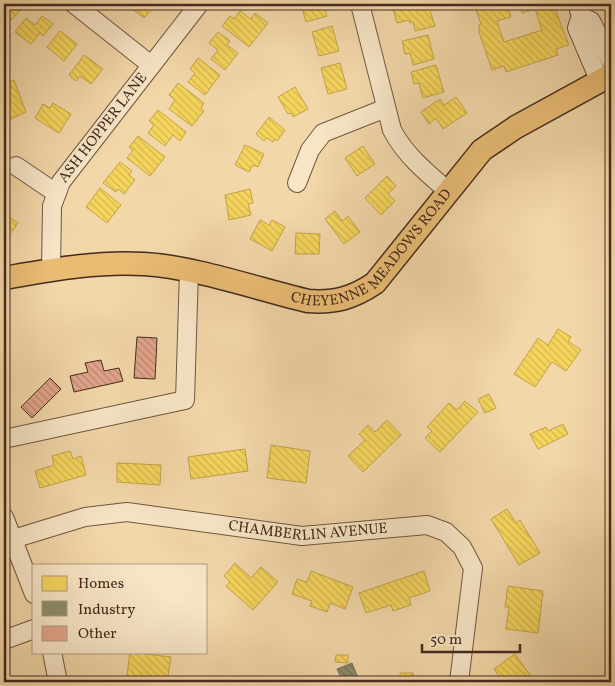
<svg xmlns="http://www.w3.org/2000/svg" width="615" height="686" font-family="Vollkorn,serif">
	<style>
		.homes { fill: url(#homes-back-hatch); stroke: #c1a24a }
		.industry { fill: url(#industry-back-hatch); stroke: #776f56 }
		.building { fill: url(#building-back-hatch); stroke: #452b1f }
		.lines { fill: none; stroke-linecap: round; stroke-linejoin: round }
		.minor-casing { stroke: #705641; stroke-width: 20 }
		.major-casing { stroke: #452b1f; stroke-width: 25 }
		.minor { stroke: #f7e5c6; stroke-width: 18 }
		.major { stroke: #e9bc74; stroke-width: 22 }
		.labels { text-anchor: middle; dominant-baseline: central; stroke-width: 5; stroke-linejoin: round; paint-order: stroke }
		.street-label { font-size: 15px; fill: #452b1f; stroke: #f7e5c6 }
	</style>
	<defs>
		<pattern id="homes-back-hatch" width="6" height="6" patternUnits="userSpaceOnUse" patternTransform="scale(1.25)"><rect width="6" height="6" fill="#f6d55c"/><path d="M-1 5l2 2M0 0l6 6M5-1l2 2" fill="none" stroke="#d4b750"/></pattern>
		<pattern id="industry-back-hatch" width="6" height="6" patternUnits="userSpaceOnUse" patternTransform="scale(1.25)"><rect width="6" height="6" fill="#8c8c6e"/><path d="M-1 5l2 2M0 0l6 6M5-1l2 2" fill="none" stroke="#74735a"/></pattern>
		<pattern id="building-back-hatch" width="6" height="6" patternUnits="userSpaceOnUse" patternTransform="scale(1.25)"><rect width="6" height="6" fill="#e3a58c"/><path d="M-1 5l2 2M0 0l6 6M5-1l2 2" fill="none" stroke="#ba8772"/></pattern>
	</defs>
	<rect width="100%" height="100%" fill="#f2d7a8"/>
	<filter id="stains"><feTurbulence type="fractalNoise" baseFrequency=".004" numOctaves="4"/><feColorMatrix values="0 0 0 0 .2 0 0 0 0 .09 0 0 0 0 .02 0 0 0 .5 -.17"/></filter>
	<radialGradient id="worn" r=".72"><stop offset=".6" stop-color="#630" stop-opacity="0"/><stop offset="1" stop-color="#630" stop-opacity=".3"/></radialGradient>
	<g class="homes">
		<path d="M4,4H26L11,20L4,14Z"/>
		<path d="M126,4H157L144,18Z"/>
		<path d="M301,4H323L327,16L306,22Z"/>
		<path d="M428,4L435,26L415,31L413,22L410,23L409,20L397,23L393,9Z"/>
		<path d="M474,4H507L511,17L497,21L504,42L542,30L535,9L522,13L519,4H553L569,45L556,49L558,55L506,72L504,66L492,70L479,32V25L481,24Z"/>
		<path d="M240,11L251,19L255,13L268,23L249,47L222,26L230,16L234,19Z"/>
		<path d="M42,16L53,24L43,36L40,33L31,44L15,32L26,18L35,25Z"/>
		<path d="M332,26L339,51L319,56L312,32Z"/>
		<path d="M60,31L77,44L64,61L47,47Z"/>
		<path d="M218,32L230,41L227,45L238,53L225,70L211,59L218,50L209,43Z"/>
		<path d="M428,35L434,59L413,65L410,53L405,54L402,41Z"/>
		<path d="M84,55L103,69L91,84L80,76L76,81L69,75Z"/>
		<path d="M198,58L220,75L205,95L188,82L195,73L190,69Z"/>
		<path d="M340,63L347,89L328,94L321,68Z"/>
		<path d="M436,65L444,92L423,98L419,83L414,84L411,72Z"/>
		<path d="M14,80L26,112L4,122V84Z"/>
		<path d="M178,83L204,103L201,108L204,111L192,126L169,109L175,100L169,95Z"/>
		<path d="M295,87L308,109L293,117L291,113L288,114L278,97Z"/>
		<path d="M456,97L467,113L443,129L436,118L429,124L421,112L440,99L444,105Z"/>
		<path d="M53,103L71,114L59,133L35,118L43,104L50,108Z"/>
		<path d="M158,110L186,132L180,141L173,135L165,146L148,133L154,125L149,121Z"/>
		<path d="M269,117L285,130L277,141L275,139L273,142L267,138L264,141L256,134Z"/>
		<path d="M138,136L165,157L150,176L127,158L133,150L129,147Z"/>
		<path d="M245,145L264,154L258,167L253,165L249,172L235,165Z"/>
		<path d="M363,146L375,164L357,176L345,158Z"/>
		<path d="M120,162L132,171L129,175L135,180L124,194L118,189L116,192L103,183Z"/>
		<path d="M387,176L396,186L388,194L395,201L381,215L365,198Z"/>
		<path d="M100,188L121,205L107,223L86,207Z"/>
		<path d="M250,189L253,203L248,204L251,215L229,220L225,195Z"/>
		<path d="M335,211L342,221L348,216L360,232L344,244L325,219Z"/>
		<path d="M4,213L18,223L10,234L4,231Z"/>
		<path d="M260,220L269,225L272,220L285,227L272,251L250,239Z"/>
		<path d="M296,233L320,234L319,254H295Z"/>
		<path d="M558,329L571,337L568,341L581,350L566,371L552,362L535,387L514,374L538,338L548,345Z"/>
		<path d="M489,394L496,408L485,413L478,399Z"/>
		<path d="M465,401L478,412L440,452L425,438L432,431L427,427L449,403L457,410Z"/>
		<path d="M387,420L401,435L363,472L348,456L365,440L359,434L368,425L375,432Z"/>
		<path d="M563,424L568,434L538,449L530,434L546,427L548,431Z"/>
		<path d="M271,445L310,451L306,483L267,478Z"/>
		<path d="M245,449L248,471L191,479L188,457Z"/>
		<path d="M70,451L73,459L81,456L86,475L40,488L35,471L54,465L52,456Z"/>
		<path d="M117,463L161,465L160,485L117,482Z"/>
		<path d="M507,509L516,523L520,520L540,553L519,565L491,519Z"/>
		<path d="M235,563L251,578L261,567L278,582L253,610L226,586L230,582L224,576Z"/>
		<path d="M311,571L353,587L345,609L330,603L327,612L310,606L312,601L292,594L297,579L307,582Z"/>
		<path d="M424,571L430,591L409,598L411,605L393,611L391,605L366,613L359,593Z"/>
		<path d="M508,586L543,591L538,633L506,629L509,607H505Z"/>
		<path d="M130,652L171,657L167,682H126Z"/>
		<path d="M515,654L535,682H503L494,669Z"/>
		<path d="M336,655H348V663L335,662Z"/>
		<path d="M400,673H413L414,682H400Z"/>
	</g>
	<path class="industry" d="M352,663L359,680L343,682L337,669Z"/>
	<g class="building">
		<path d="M137,337L157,338L155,379L134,378Z"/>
		<path d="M101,360L104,371L119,368L123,381L74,392L70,376L88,372L85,363Z"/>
		<path d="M50,378L61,389L32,418L21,407Z"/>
	</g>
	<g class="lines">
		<defs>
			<g id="minor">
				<path d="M74,4L151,65"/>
				<path d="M360,4L392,130C405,155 427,173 448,191"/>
				<path d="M577,4L581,16L577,28L600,82"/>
				<path d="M581,16L591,21L611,61"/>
				<path d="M16,166L56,193"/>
				<path d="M297,183L310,150L323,133L386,108"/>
				<path id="s1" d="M51,270L52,206L61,182L199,4"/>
				<path d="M4,439L185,400L189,271"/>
				<path d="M4,517L34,594"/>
				<path id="s2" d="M13,539L85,517L127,512L302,536L427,525L446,532L462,547L473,568L459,682"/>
				<path d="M4,640L34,629"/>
				<path d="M52,652L58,682"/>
			</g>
			<g id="major">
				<path id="s3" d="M4,278C50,270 97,261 144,264C195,267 257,289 308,301C335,303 353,298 375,283L482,150L516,127L611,75"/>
			</g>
		</defs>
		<use href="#minor" class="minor-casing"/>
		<use href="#major" class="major-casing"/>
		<use href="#minor" class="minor"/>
		<use href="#major" class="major"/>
	</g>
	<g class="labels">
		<g class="street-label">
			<text stroke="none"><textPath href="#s1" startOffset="158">ASH HOPPER LANE</textPath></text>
			<text stroke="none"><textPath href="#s3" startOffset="395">CHEYENNE MEADOWS ROAD</textPath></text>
			<text stroke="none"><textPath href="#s2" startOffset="300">CHAMBERLIN AVENUE</textPath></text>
		</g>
	</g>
	<rect width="615" height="686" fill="none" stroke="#f2d7a8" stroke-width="20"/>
	<rect x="5" y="5" width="605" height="676" fill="none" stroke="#452b1f" stroke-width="2.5"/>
	<rect x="10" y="10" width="595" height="666" fill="none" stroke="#452b1f"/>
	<rect x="32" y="564" width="175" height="90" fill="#f7e5c6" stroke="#b09b83"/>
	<rect x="42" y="576" width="25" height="15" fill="#f6d55c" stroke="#b09b83"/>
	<text x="78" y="588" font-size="15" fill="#452b1f">Homes</text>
	<rect x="42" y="601" width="25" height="15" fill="#8c8c6e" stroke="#b09b83"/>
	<text x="78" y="614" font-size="15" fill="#452b1f">Industry</text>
	<rect x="42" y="626" width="25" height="15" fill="#e3a58c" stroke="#b09b83"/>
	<text x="78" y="638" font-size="15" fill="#452b1f">Other</text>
	<path d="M422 644v8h98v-8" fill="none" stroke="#452b1f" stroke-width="2.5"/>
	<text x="430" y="644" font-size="15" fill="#452b1f" stroke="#f7e5c6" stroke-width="4" paint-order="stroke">50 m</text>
	<rect width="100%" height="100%" filter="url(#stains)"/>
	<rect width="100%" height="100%" fill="url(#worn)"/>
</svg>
